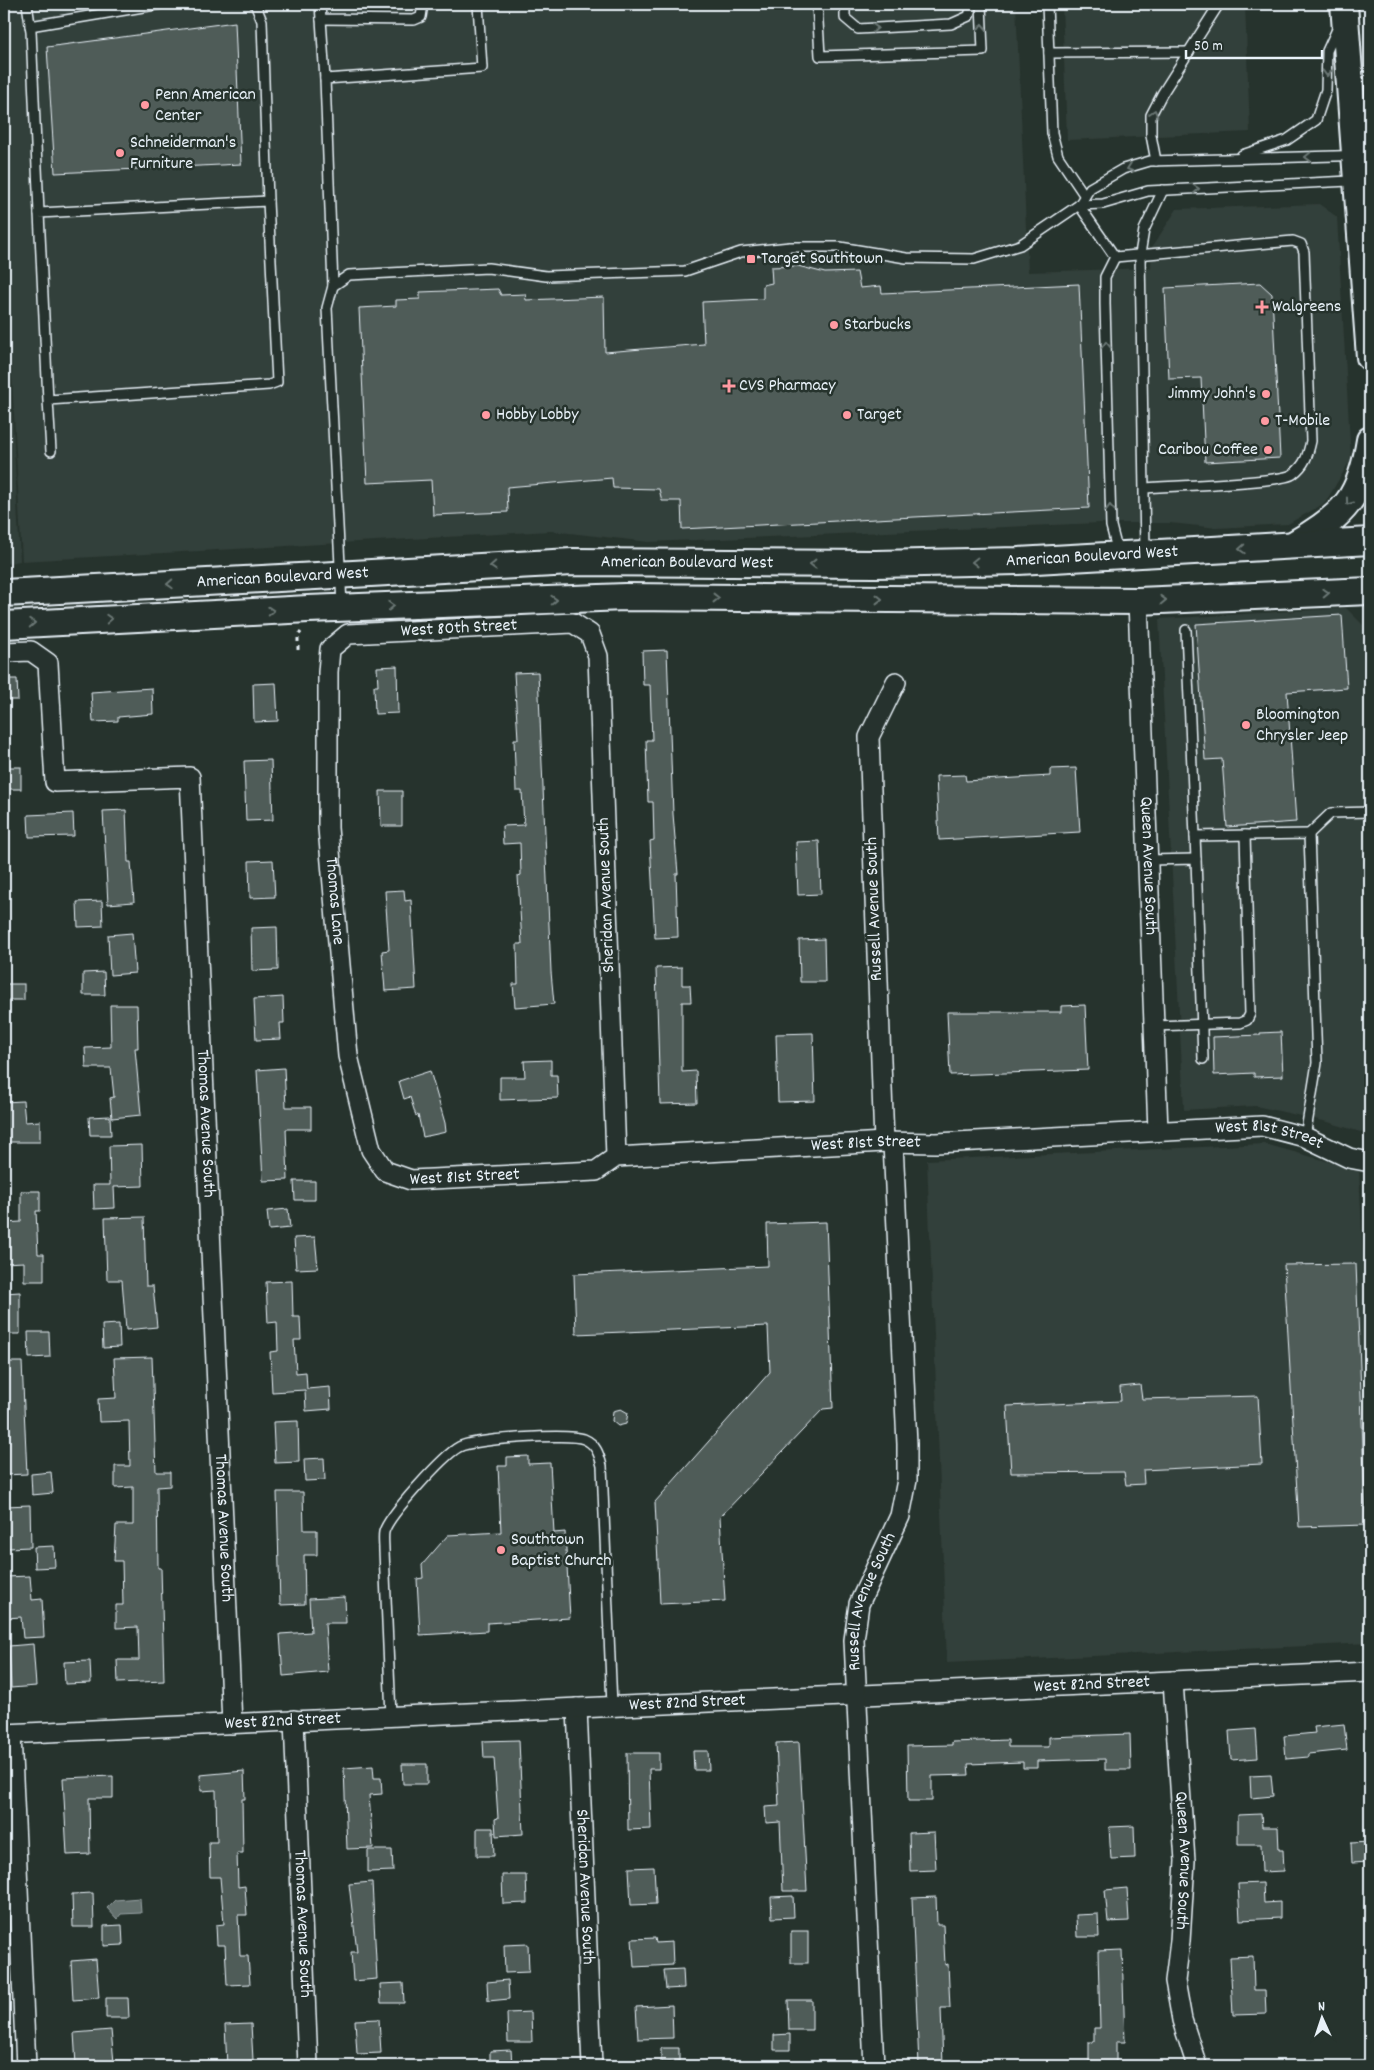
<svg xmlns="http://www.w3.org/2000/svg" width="1374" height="2070" font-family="Dekko,sans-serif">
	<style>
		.built { fill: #333f3a }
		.water { fill: #636f6d; stroke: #98a3a5 }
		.building { fill: #505c59; stroke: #e8f1f8 }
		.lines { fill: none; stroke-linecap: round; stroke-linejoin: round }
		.lane-casing { stroke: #e8f1f8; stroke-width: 12 }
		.street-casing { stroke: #e8f1f8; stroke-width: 22 }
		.secondary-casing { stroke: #e8f1f8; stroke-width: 30 }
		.path { stroke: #e8f1f8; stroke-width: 3; stroke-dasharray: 4 4; stroke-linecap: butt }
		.lane { stroke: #26332d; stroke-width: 9 }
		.street { stroke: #26332d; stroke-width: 19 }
		.secondary { stroke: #26332d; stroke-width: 26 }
		.oneway { stroke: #6a7674 }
		.poi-dot { fill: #ff9aa2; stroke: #26332d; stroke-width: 2 }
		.labels { text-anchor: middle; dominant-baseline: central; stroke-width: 5; stroke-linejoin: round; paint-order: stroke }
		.poi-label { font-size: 18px; fill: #e8f1f8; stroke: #26332d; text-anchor: start }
		.street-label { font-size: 18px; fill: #e8f1f8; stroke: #26332d }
	</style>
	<rect width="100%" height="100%" fill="#26332d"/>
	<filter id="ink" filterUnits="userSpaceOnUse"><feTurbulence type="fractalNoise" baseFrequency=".02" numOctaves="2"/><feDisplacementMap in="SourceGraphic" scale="10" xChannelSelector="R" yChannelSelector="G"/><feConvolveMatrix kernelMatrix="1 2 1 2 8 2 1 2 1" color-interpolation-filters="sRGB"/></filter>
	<g filter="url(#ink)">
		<g class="built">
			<path d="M4,4H1016L1028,272L1151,268L1152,247L1177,209L1319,204L1337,217L1351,459L1325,503L1288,524L1218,528L1170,523H1101L649,542L551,531L22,561L4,233Z"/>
			<path d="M1062,4H1245L1250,132L1067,140Z"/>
			<path d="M4,253L20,561L4,564Z"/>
			<path d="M1346,608L1363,625L1370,751V1135L1328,1122L1256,1106L1184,1110L1159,619Z"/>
			<path d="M1265,1144L1359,1170L1370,1398V1643L947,1663L927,1160Z"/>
		</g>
		<path class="water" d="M140,1898L141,1913L121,1914L117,1919L107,1908L115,1900Z"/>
		<g class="building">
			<path d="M235,22L241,164L55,173L47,47Z"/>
			<path d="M798,266L825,273L857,272L860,288L881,286L882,293L1079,284L1089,508L682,529L681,501H662L659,489L613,488L612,478L507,487L508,512L433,515L431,480L367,483L359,308L396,306V300L420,299V292L498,289L501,295L525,294L526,300L604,297L605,352L704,344L702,302L763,299V285L772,283L771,267Z"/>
			<path d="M1260,283L1272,294L1280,458L1205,462L1201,378L1169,379L1165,288Z"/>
			<path d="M1342,615L1347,688L1287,692L1296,822L1227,827L1222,759L1205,760L1196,624Z"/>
			<path d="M667,650L673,814L678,874H676L678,937L655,938L650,841L654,840L653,802H648L646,740H652L650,685H643L642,651Z"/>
			<path d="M397,666L398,713L375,714L374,686H378L377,667Z"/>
			<path d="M538,672L551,972L554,1004L515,1007L513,984H518L517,944H522L518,876L521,875L520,843L503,844L502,826L524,825L522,791H516L514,739H518L514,673Z"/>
			<path d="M4,679H17L18,700H4Z"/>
			<path d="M276,683L278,721L254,722L253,684Z"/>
			<path d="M152,688L153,714L118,717V721L93,722L91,692Z"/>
			<path d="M271,760L273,820L246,821L244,761Z"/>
			<rect x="4" y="767" width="17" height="22"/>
			<path d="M1076,768L1080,832L939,840L936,776L965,775L966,781L1050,776V769Z"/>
			<path d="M380,791H402V826H381Z"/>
			<path d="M126,810L128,862H131L134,902L108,904L103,811Z"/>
			<path d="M73,813L74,836L29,837L28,815Z"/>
			<path d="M819,841L821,894L798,895L796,842Z"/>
			<path d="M273,860L275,897L250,898L249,861Z"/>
			<path d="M404,890L405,901L411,900L416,989L385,991L382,951L389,950L385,891Z"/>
			<path d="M102,901L103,926L78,927L77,902Z"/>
			<path d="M277,927L278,970L252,971L251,928Z"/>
			<path d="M132,933L135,973L110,975L108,935Z"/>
			<path d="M824,939L825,982H800L799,940Z"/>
			<path d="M682,967V985H690L691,1002H682V1072L696,1071L697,1103L660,1104L656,968Z"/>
			<path d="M104,972L105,995H83V973Z"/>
			<rect x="4" y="984" width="20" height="16"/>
			<path d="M283,997L284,1023H280L281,1039L256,1040L254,999Z"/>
			<path d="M110,1005H137L138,1048H135L141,1115L112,1118L110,1098L114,1097L111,1068H86L85,1048L111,1047Z"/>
			<path d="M1085,1005L1088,1070L950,1075L947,1012H1061V1006Z"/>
			<path d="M1281,1032L1283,1076L1254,1077V1073L1214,1075L1213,1037L1260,1035V1033Z"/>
			<path d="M813,1033L815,1101L778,1102L776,1034Z"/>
			<path d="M551,1060V1075H557L558,1098L500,1100V1077H525L524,1061Z"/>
			<path d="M284,1068L286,1107H311V1129H286L288,1180L263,1181L257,1070Z"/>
			<path d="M430,1071L445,1123L446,1132L423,1137L418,1115L416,1116L410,1097L404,1099L399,1081Z"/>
			<path d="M23,1101L25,1122L40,1121V1142H4V1102Z"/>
			<path d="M110,1116L111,1135H90L89,1117Z"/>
			<path d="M142,1145L143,1186L114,1187L115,1208L94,1209L93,1185H110L109,1146Z"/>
			<path d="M294,1181H315V1200H295Z"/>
			<path d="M21,1191H40V1211H36L38,1254H44V1281H24V1262L4,1263V1223L21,1222Z"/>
			<path d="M288,1209L290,1228L269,1230L267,1211Z"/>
			<path d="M144,1217L146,1286H153L157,1327L126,1330L122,1280H107L105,1218Z"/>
			<path d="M826,1222L833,1408L823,1409L720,1517L725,1601L660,1604L655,1502L770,1372L768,1326L576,1334L574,1274L768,1266L767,1224Z"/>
			<path d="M315,1237L318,1268L296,1269L294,1238Z"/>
			<path d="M1356,1264L1366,1525L1299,1527L1284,1265Z"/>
			<path d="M292,1281L293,1317H300L301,1340H294L296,1373L306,1372L307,1389L330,1387L331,1409L306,1411L305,1390L272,1392L270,1352L278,1351L277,1322L268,1323L266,1282Z"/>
			<path d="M20,1292V1334H4V1293Z"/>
			<path d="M119,1324L120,1347L103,1348L102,1325Z"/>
			<path d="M28,1332H49L50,1357L29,1358Z"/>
			<path d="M152,1357L156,1472H170V1486L157,1487L158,1568H161L164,1681L118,1683L117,1660H139L138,1627L116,1628V1605H123L122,1561H114L116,1525H133V1487L115,1488V1466H130L129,1421L99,1422L98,1399L116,1398L114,1358Z"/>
			<path d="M4,1362H22L27,1474L4,1475Z"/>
			<path d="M1140,1385L1142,1399L1258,1396L1262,1464L1143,1470L1144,1484L1126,1485L1124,1472L1011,1473L1007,1406L1121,1401L1120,1387Z"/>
			<path d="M621,1409L628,1413L626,1424L618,1426L612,1421L613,1411Z"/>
			<path d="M298,1421L299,1462L275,1463L273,1422Z"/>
			<path d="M528,1456V1464L550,1463L554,1533L565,1532L570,1618L487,1623V1631L420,1635L417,1579L423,1578L422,1565L448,1535L501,1532L498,1466H507V1457Z"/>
			<path d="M324,1458L325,1480L305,1481L304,1459Z"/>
			<path d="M51,1472L53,1493L32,1495L31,1474Z"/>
			<path d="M277,1492H303L304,1530H317V1555H304L305,1604L280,1605Z"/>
			<path d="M30,1505L31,1547L7,1548L5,1506Z"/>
			<path d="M54,1546L55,1567L35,1568L34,1547Z"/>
			<path d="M30,1576L32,1600L42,1599L44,1637L23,1638L21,1617L7,1618L4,1577Z"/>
			<path d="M345,1597L346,1623H325L328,1672L283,1676L280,1634L311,1632L309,1599Z"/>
			<path d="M33,1644L36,1686L11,1688L9,1646Z"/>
			<path d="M90,1661L91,1683L65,1684L64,1662Z"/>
			<path d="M1344,1724L1347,1750L1308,1754V1757L1286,1759L1284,1736L1315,1733L1314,1727Z"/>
			<path d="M1256,1729L1258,1758L1231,1760L1229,1731Z"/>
			<path d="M1130,1734L1131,1770H1105V1759L1037,1761V1768H1023V1762L968,1764L969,1775L932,1776V1801H908L907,1746L952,1745V1742L1008,1740V1747H1049V1737Z"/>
			<path d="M519,1740L523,1834L496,1836L495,1819L498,1818L494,1758H484L483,1741Z"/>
			<path d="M799,1742L807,1891H783L780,1822L766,1823L765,1807L779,1806L776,1743Z"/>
			<path d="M693,1751H708L709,1770H694Z"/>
			<path d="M627,1753H659V1769H649L651,1829L628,1830Z"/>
			<path d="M402,1764H427V1784H403Z"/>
			<path d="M373,1766L374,1778H381L382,1794L369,1795L373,1848L347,1849L344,1768Z"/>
			<path d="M244,1771L245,1799H242L243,1853H237L238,1887L245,1886L247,1915H238L240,1956H248L250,1984L227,1985L225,1945H217L216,1925L224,1924L220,1877H210L209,1842H217L216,1790L201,1791L200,1775Z"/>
			<path d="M1271,1775L1273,1796L1251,1798L1250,1776Z"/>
			<path d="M113,1776V1798H89L90,1854L67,1855L63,1778Z"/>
			<path d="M1261,1814L1262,1827H1278L1279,1850H1283L1284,1871L1262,1872L1261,1844H1238V1815Z"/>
			<path d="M1134,1826L1135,1858L1111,1859L1109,1827Z"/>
			<path d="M477,1828H493L494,1856H477Z"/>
			<path d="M934,1832L936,1870L910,1871L909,1833Z"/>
			<path d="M1370,1842V1862L1352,1863L1351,1843Z"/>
			<path d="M368,1850H392L393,1871L368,1872Z"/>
			<path d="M654,1867L656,1904L631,1905L629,1868Z"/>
			<path d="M502,1875H526L527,1903L503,1904Z"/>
			<path d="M372,1882L377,1979L353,1981L351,1952H357L349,1884Z"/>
			<path d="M1263,1883L1264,1903L1280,1902V1918L1240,1920L1238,1884Z"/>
			<path d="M1127,1888L1129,1921L1108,1922L1105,1890Z"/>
			<path d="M93,1893L94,1927H73L72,1894Z"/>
			<path d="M793,1896L794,1917L772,1918L771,1897Z"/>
			<path d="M936,1897L937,1925H943L945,1965L948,1964L950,2008H941L943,2066H919L912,1898Z"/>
			<path d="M1098,1914L1099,1937H1077L1076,1915Z"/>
			<path d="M122,1925L123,1945L104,1946V1926Z"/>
			<rect x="791" y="1931" width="17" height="32"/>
			<path d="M655,1938L656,1943L672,1942L673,1965L634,1967L632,1939Z"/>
			<path d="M528,1944L529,1972L505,1973L504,1945Z"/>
			<path d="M1122,1950L1125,2042H1116V2062L1089,2063V2042H1094V2028H1100L1098,1951Z"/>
			<path d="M1253,1956L1254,1990H1265L1266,2014L1233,2015L1230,1957Z"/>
			<path d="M96,1959L99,1998L73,2000L71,1961Z"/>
			<path d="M683,1969L684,1988L666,1989L664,1970Z"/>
			<path d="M508,1980L509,1999L488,2001L487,1982Z"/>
			<path d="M403,1983L404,2003H381L380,1984Z"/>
			<path d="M106,1998H128L129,2018H106Z"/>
			<path d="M788,2000H812V2030H789Z"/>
			<path d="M672,2005L673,2038L638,2039L636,2007Z"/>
			<path d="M531,2012L532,2042H508L507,2013Z"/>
			<path d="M379,2019L381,2053L357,2054L355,2020Z"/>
			<path d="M251,2024L253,2060L248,2061V2066H227L225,2025Z"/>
			<path d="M111,2030L114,2063L76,2065L74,2033Z"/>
			<path d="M790,2034V2050H774V2035Z"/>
			<path d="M661,2048H679V2061L661,2062Z"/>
			<path d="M511,2050L512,2066H490V2051Z"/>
		</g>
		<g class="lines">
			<defs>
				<g id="lane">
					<path d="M27,4L31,31L39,213"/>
					<path d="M255,4L262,21L268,201"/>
					<path d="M320,4L321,19L414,20L421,17L423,4"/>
					<path d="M817,4L820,56L983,51L981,4"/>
					<path d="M845,4V18L858,29L951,24L969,16L972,4"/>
					<path d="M1047,4L1052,133L1058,156L1085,196"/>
					<path d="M321,19L325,79"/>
					<path d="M30,26L161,4"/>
					<path d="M1049,53L1189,52"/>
					<path d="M1242,155L1287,140L1316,120L1326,90L1327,51L1338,27"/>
					<path d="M1156,161L1151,135V115L1162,94L1219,4"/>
					<path d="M1079,205L1115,257L1293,241L1301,244L1304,252L1311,441C1308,455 1305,465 1293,474C1282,483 1167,486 1145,488"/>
					<path d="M1079,205L1103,204L1148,191L1370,180"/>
					<path d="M1115,257L1105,277V304L1111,526L1118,553"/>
					<path d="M333,286L325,79L482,68L478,4"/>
					<path d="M48,400L39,213L268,201L277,382L269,385L48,400L51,451"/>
					<path d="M1145,551L1140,254L1144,230L1163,190"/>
					<path d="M342,605L327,308L333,286L349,275L488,268L546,276L685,271L741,252L790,247H840L906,258L974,259L1020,245L1079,205L1090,188L1123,169L1150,161L1370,155"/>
					<path d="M1186,630L1196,859"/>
					<path d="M1309,834L1331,813L1370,812"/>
					<path d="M1195,836L1309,834L1317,1063L1305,1137"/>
					<path d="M1148,860L1196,859L1203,1059"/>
					<path d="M1154,1026L1240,1023L1247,1020L1250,1014L1245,835"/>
					<path d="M391,1716L384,1551C384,1545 383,1537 384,1532C388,1516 444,1455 459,1447C473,1439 569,1433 584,1439C596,1444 599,1454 602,1466L612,1706"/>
				</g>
				<g id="street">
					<path id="s1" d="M1138,601L1158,1131"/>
					<path id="s2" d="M4,652L31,651L48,663L55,782L190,777L232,1724"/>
					<path d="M884,1142L869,737L896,682"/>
					<path id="s3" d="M616,1157L598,656L590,634L573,623L348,634L330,649L328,672V828L348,1056L371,1150L385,1171L411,1180L596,1171L616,1157L884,1142L936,1143L1262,1126L1305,1137L1349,1158L1370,1162"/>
					<path id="s4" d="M1173,1681L1185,1861L1180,1941L1175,1981L1182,2020L1197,2066"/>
					<path id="s5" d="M577,1708L592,2066"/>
					<path id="s6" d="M294,1720L308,2066"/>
					<path id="s7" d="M4,1734L1370,1672"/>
					<path d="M11,1734L26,2066"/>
					<path id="s8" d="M874,2066L854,1640L859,1604L900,1516L907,1480V1444L893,1143"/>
				</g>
				<g id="secondary">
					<path d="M1344,4L1370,357"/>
					<path d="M1296,543C1345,515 1361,497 1370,440"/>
					<path id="s9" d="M4,593L572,562L876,564L1018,561L1370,541"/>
					<path d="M4,625L308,609L625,597L1138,601L1370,591"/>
				</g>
			</defs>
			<use href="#lane" class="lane-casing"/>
			<use href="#street" class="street-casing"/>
			<use href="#secondary" class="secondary-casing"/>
			<path class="path" d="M298,650V636L301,632"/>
			<use href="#lane" class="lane"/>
			<use href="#street" class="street"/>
			<use href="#secondary" class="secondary"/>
		</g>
		<defs><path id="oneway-chevron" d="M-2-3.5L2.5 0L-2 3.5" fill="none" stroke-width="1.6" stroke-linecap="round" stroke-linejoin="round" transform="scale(1.25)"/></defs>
		<g class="oneway">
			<use href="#oneway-chevron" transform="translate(982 27) rotate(-93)"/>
			<use href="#oneway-chevron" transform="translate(875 28) rotate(-3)"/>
			<use href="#oneway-chevron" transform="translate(1327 73) rotate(91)"/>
			<use href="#oneway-chevron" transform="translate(1154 113) rotate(-72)"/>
			<use href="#oneway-chevron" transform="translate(1308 157) rotate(179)"/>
			<use href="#oneway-chevron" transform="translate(1130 168) rotate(161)"/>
			<use href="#oneway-chevron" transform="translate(1196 189) rotate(-3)"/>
			<use href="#oneway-chevron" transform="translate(1106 345) rotate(-92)"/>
			<use href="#oneway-chevron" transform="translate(1349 502) rotate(126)"/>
			<use href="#oneway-chevron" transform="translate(1110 508) rotate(-92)"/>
			<use href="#oneway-chevron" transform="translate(1242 549) rotate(177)"/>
			<use href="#oneway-chevron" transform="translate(975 562) rotate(179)"/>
			<use href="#oneway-chevron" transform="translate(813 564) rotate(-180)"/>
			<use href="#oneway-chevron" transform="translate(493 566) rotate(177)"/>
			<use href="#oneway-chevron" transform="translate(170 584) rotate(177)"/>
			<use href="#oneway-chevron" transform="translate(1326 593) rotate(-2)"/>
			<use href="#oneway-chevron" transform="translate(716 598)"/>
			<use href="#oneway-chevron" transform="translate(879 599)"/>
			<use href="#oneway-chevron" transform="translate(554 600) rotate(-2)"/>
			<use href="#oneway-chevron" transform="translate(1163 600) rotate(-2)"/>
			<use href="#oneway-chevron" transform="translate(391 606) rotate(-2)"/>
			<use href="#oneway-chevron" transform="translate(271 611) rotate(-3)"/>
			<use href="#oneway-chevron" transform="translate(109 619) rotate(-3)"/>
			<use href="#oneway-chevron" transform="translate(32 623) rotate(-3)"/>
		</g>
	</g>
	<g class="poi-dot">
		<circle cx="145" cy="105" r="5"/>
		<circle cx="120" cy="153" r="5"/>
		<rect x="746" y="254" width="10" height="10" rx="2.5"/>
		<path d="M1259.5 299.5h5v5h5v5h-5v5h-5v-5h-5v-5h5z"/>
		<circle cx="834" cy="325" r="5"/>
		<path d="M726.5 378.5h5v5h5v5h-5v5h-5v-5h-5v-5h5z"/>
		<circle cx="1266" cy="394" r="5"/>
		<circle cx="486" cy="415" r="5"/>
		<circle cx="847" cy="415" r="5"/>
		<circle cx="1265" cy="421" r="5"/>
		<circle cx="1268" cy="450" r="5"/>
		<circle cx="1246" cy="725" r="5"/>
		<circle cx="501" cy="1550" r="5"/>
	</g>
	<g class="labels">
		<g class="poi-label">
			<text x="155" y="95">Penn American<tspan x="155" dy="21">Center</tspan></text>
			<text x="130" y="143">Schneiderman's<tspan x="130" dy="21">Furniture</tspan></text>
			<text x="761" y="259">Target Southtown</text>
			<text x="1272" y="307">Walgreens</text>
			<text x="844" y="325">Starbucks</text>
			<text x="739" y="386">CVS Pharmacy</text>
			<text x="1256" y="394" text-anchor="end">Jimmy John's</text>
			<text x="496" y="415">Hobby Lobby</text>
			<text x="857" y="415">Target</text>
			<text x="1275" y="421">T-Mobile</text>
			<text x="1258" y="450" text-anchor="end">Caribou Coffee</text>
			<text x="1256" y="715">Bloomington<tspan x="1256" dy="21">Chrysler Jeep</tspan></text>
			<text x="511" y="1540">Southtown<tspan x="511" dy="21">Baptist Church</tspan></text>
		</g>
		<g class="street-label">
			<text stroke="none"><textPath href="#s9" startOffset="1089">American Boulevard West</textPath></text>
			<text stroke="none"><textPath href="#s9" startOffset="684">American Boulevard West</textPath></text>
			<text stroke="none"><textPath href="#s9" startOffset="279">American Boulevard West</textPath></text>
			<text transform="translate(459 629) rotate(-3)">West 80th Street</text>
			<text stroke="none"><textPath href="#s1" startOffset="265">Queen Avenue South</textPath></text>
			<text transform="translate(607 895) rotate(-92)">Sheridan Avenue South</text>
			<text stroke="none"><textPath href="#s3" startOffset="1046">Thomas Lane</textPath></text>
			<text transform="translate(875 909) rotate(-92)">Russell Avenue South</text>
			<text stroke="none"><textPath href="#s2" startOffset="649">Thomas Avenue South</textPath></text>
			<text stroke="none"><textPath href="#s3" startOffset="2216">West 81st Street</textPath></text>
			<text stroke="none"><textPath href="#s3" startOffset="1811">West 81st Street</textPath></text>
			<text stroke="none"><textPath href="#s3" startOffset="1405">West 81st Street</textPath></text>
			<text stroke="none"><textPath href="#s2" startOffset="1054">Thomas Avenue South</textPath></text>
			<text stroke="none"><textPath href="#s8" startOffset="468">Russell Avenue South</textPath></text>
			<text stroke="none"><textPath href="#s7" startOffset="1089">West 82nd Street</textPath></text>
			<text stroke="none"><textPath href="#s7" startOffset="684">West 82nd Street</textPath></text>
			<text stroke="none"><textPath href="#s7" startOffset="279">West 82nd Street</textPath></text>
			<text stroke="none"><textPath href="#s4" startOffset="180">Queen Avenue South</textPath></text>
			<text stroke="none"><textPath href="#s5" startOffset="179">Sheridan Avenue South</textPath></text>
			<text stroke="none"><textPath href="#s6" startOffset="204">Thomas Avenue South</textPath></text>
		</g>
	</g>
	<rect width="1374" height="2070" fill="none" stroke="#26332d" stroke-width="20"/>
	<rect x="10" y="10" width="1354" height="2050" fill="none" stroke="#e8f1f8" stroke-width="2" filter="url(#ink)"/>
	<g transform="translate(1322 2018) rotate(357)" stroke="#26332d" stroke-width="4" paint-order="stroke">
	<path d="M0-4L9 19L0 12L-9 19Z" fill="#e8f1f8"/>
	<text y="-8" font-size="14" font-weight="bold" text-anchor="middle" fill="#e8f1f8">N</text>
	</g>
	<path d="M1186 50v8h136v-8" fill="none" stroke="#e8f1f8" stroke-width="2.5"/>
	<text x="1194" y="50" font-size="15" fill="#e8f1f8" stroke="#26332d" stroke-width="4" paint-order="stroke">50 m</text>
</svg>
